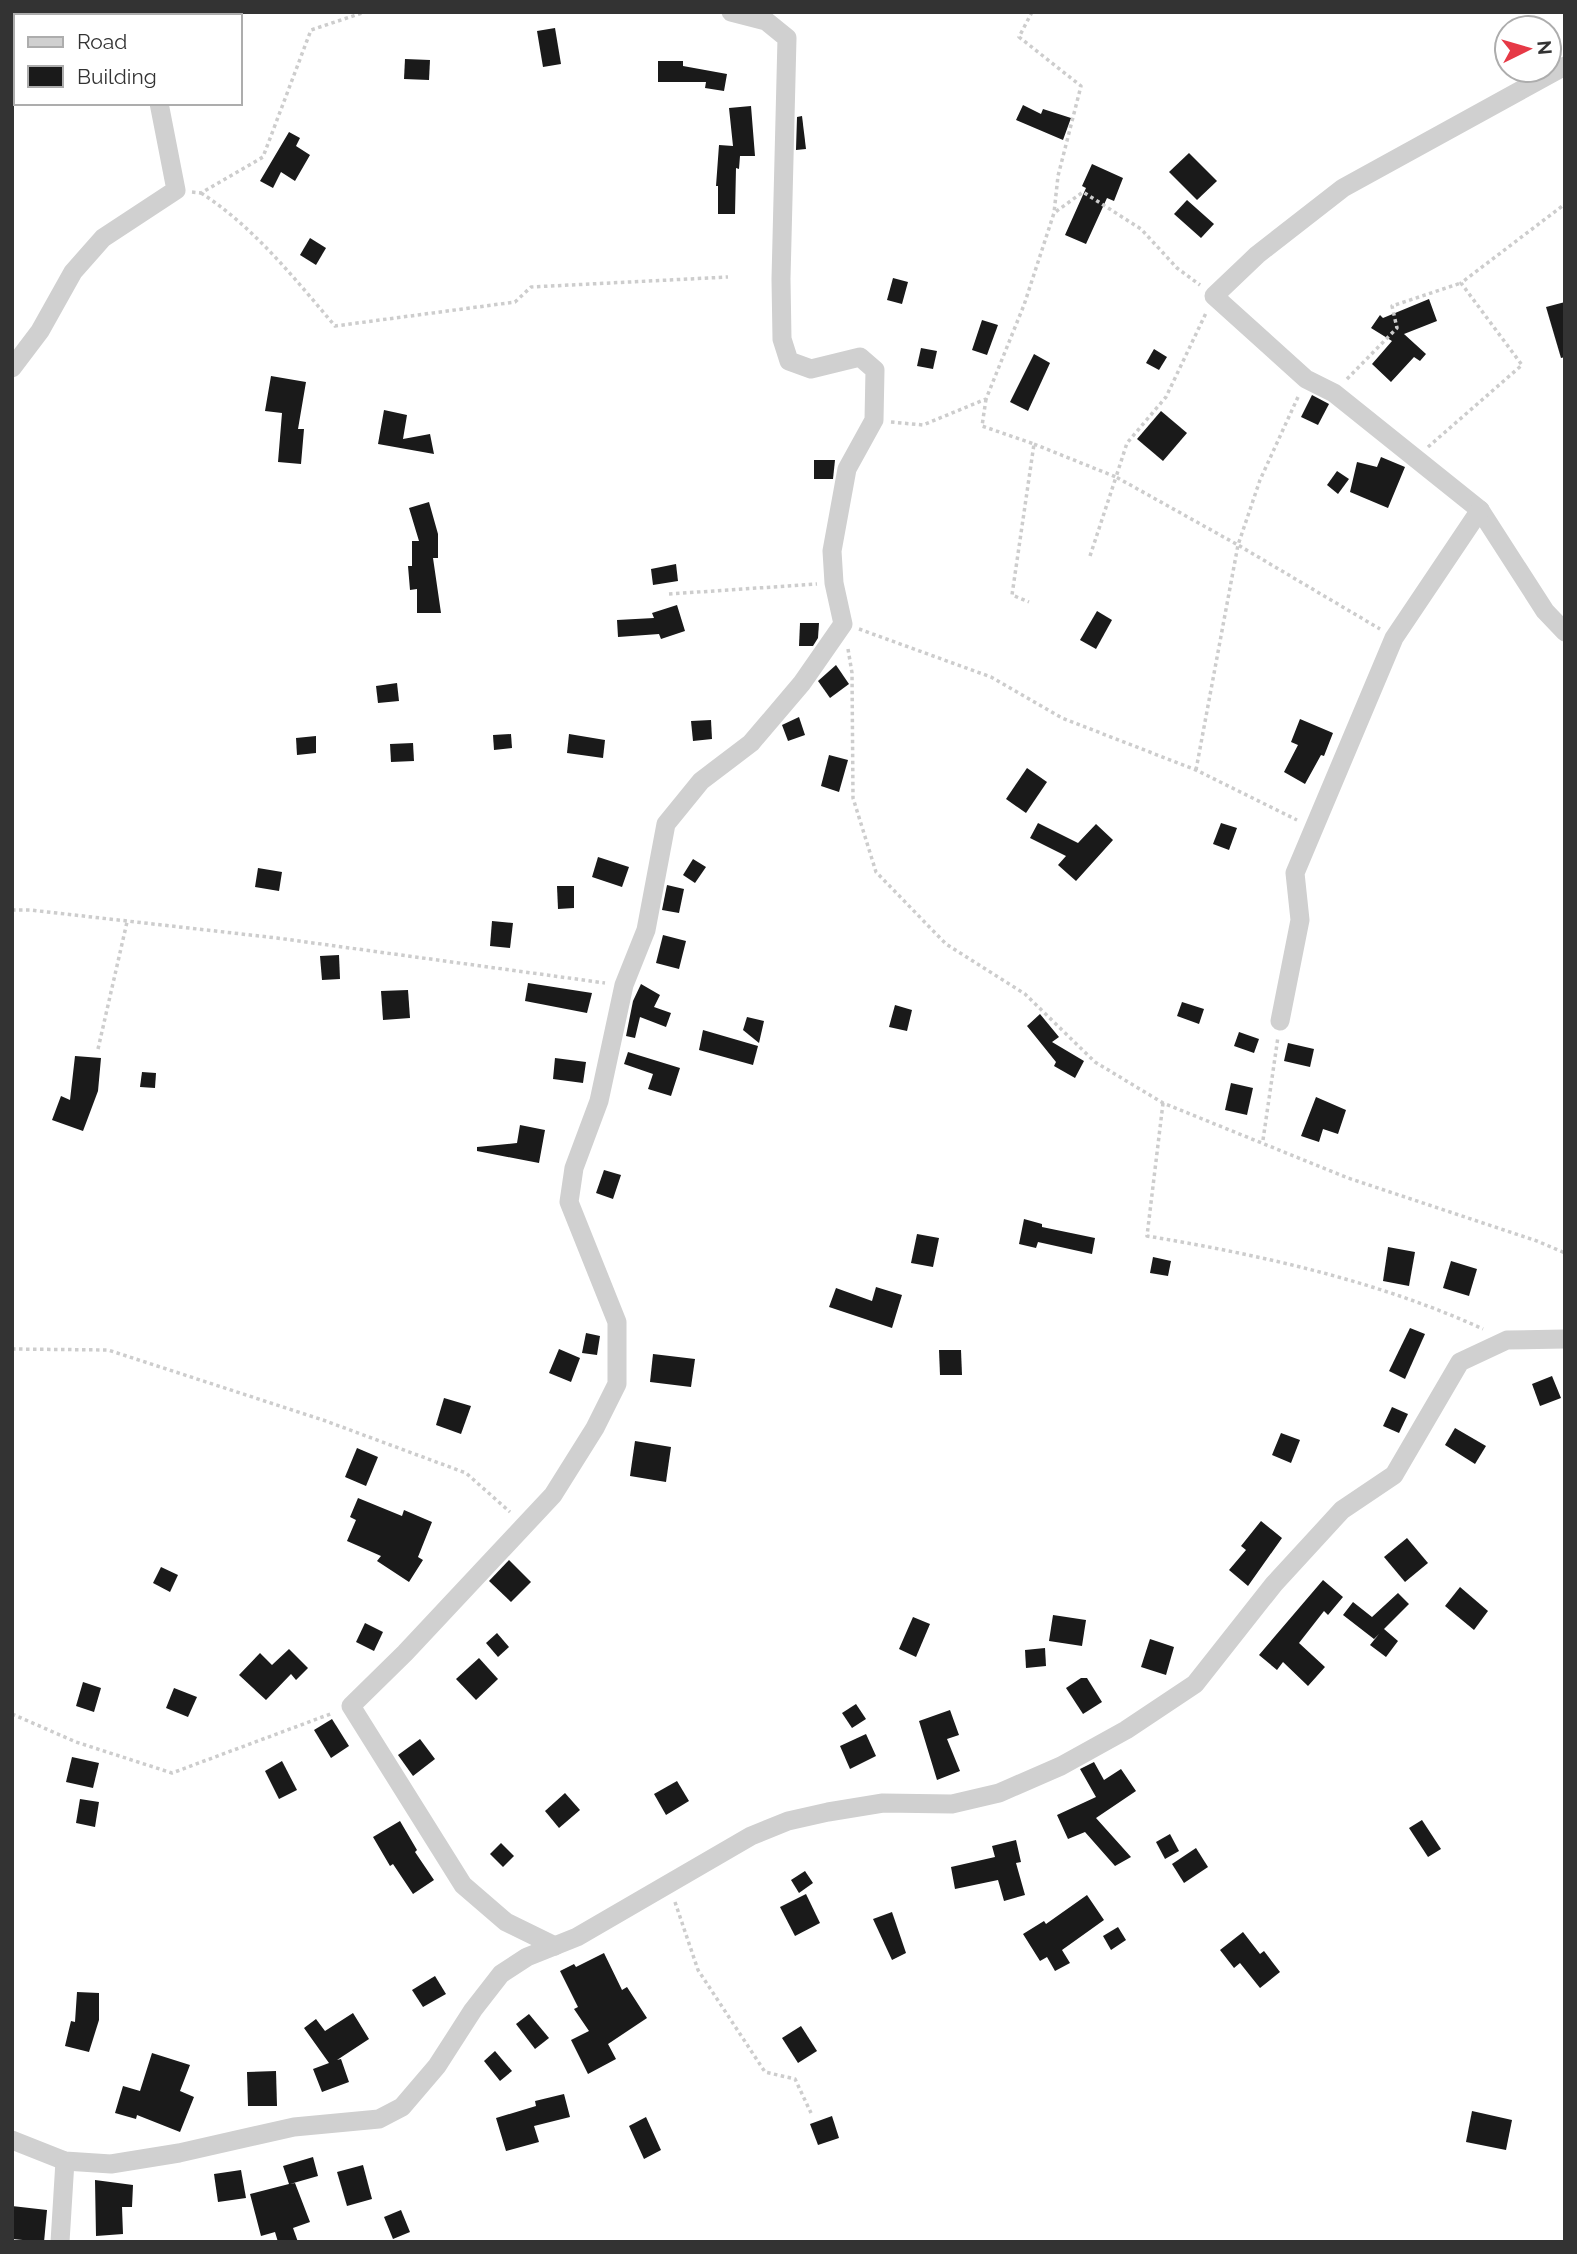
<svg xmlns="http://www.w3.org/2000/svg" width="1577" height="2254" font-family="Raleway,sans-serif">
	<style>
		.building { fill: #1a1a1a }
		.lines { fill: none; stroke-linecap: round; stroke-linejoin: round }
		.path { stroke: #cdcdcd; stroke-width: 3.5; stroke-dasharray: 3.5 3.5; stroke-linecap: butt }
		.minor { stroke: #d0d0d0; stroke-width: 19 }
	</style>
	<rect width="100%" height="100%" fill="#fff"/>
	<g class="building">
		<path d="M555,28L561,64L543,67L537,31Z"/>
		<path d="M405,59L430,60L429,80L404,79Z"/>
		<path d="M658,61H683V66L727,74L724,91L705,88L706,82H658Z"/>
		<path d="M1023,105L1041,114L1043,109L1071,118L1063,140L1016,120Z"/>
		<path d="M751,106L755,156H740L739,169L736,168L735,214H718V186H716L719,145L733,146L729,108Z"/>
		<path d="M802,116L806,149L796,150L797,117Z"/>
		<path d="M289,132L300,138L296,146L310,155L295,181L281,172L273,188L260,181Z"/>
		<path d="M1189,153L1217,181L1197,200L1169,172Z"/>
		<path d="M1092,164L1123,178L1114,201L1107,198L1086,244L1065,235L1086,188L1082,186Z"/>
		<path d="M1187,200L1214,224L1201,238L1174,214Z"/>
		<path d="M310,238L326,248L316,265L300,255Z"/>
		<path d="M893,278L908,282L902,304L887,300Z"/>
		<path d="M1429,299L1437,321L1404,334L1426,354L1420,361L1414,357L1391,382L1372,364L1392,341L1371,328L1380,315L1383,318Z"/>
		<path d="M1565,302V357L1561,358L1546,307Z"/>
		<path d="M982,320L998,325L987,355L972,350Z"/>
		<path d="M921,348L937,351L933,369L917,366Z"/>
		<path d="M1154,349L1167,357L1159,370L1146,363Z"/>
		<path d="M1034,354L1050,363L1028,411L1010,402Z"/>
		<path d="M271,376L306,382L298,429H304L301,464L278,462L282,413L265,411Z"/>
		<path d="M1312,395L1329,404L1318,425L1301,417Z"/>
		<path d="M384,410L407,415L403,439L430,434L434,454L378,444Z"/>
		<path d="M1161,411L1187,433L1163,461L1137,439Z"/>
		<path d="M1381,457L1405,467L1388,508L1350,492L1357,462L1377,467Z"/>
		<path d="M814,460H835L833,479H814Z"/>
		<path d="M1337,471L1349,479L1338,494L1327,485Z"/>
		<path d="M429,502L438,534V558H433L441,613H417V589L410,590L408,566H412V541H419L409,508Z"/>
		<path d="M676,564L678,581L653,585L651,569Z"/>
		<path d="M677,605L685,631L661,639L659,634L618,637L617,620L654,618L652,613Z"/>
		<path d="M1097,611L1112,620L1096,649L1080,640Z"/>
		<path d="M800,623H819L818,638L813,646H799Z"/>
		<path d="M836,665L849,684L830,698L818,681Z"/>
		<path d="M397,683L399,701L378,703L376,686Z"/>
		<path d="M799,717L805,735L788,741L782,725Z"/>
		<path d="M1300,719L1333,733L1324,756L1321,755L1305,784L1284,772L1298,745L1291,742Z"/>
		<path d="M711,720L712,739L693,741L691,721Z"/>
		<path d="M511,734L512,748L494,750L493,735Z"/>
		<path d="M569,734L605,740L603,758L567,753Z"/>
		<path d="M316,736V753L297,755L296,738Z"/>
		<path d="M413,743L414,761L391,762L390,744Z"/>
		<path d="M829,755L848,760L839,792L821,786Z"/>
		<path d="M1027,768L1047,782L1026,813L1006,799Z"/>
		<path d="M1038,823L1078,843L1096,824L1113,840L1076,881L1058,865L1066,856L1030,838Z"/>
		<path d="M1221,823L1237,828L1229,850L1213,844Z"/>
		<path d="M598,857L629,867L622,887L592,877Z"/>
		<path d="M693,859L706,867L695,883L683,875Z"/>
		<path d="M258,868L282,872L279,891L255,887Z"/>
		<path d="M667,885L684,889L679,913L662,910Z"/>
		<path d="M557,886H574V908L558,909Z"/>
		<path d="M492,921L513,923L510,948L490,946Z"/>
		<path d="M663,935L686,941L679,969L656,963Z"/>
		<path d="M339,955L340,979L322,980L320,956Z"/>
		<path d="M528,983L592,993L587,1013L525,1001Z"/>
		<path d="M641,984L660,995L654,1007L671,1013L666,1027L640,1017L635,1038L626,1036L633,1001Z"/>
		<path d="M408,990L410,1018L383,1020L381,991Z"/>
		<path d="M1182,1002L1204,1009L1199,1024L1177,1016Z"/>
		<path d="M895,1005L912,1010L907,1031L889,1027Z"/>
		<path d="M1040,1014L1059,1037L1052,1042L1084,1061L1075,1078L1054,1066L1056,1062L1027,1026Z"/>
		<path d="M747,1017L764,1021L759,1043L743,1030Z"/>
		<path d="M703,1030L758,1046L753,1065L699,1050Z"/>
		<path d="M1239,1032L1259,1039L1254,1053L1234,1046Z"/>
		<path d="M1288,1043L1314,1049L1310,1067L1284,1061Z"/>
		<path d="M628,1052L680,1068L671,1096L648,1089L653,1074L624,1064Z"/>
		<path d="M75,1056L101,1058L98,1091L83,1131L52,1120L61,1096L70,1100Z"/>
		<path d="M555,1058L586,1062L583,1083L553,1079Z"/>
		<path d="M142,1072L156,1073L155,1088L140,1087Z"/>
		<path d="M1231,1083L1253,1088L1247,1115L1225,1110Z"/>
		<path d="M1316,1097L1346,1110L1338,1134L1323,1129L1319,1142L1301,1136Z"/>
		<path d="M520,1125L545,1130L539,1163L477,1151V1147L517,1143Z"/>
		<path d="M604,1170L621,1175L613,1199L596,1193Z"/>
		<path d="M1024,1219L1042,1224V1227L1095,1238L1092,1254L1038,1242L1036,1248L1019,1244Z"/>
		<path d="M917,1234L939,1238L933,1267L911,1263Z"/>
		<path d="M1388,1247L1415,1252L1409,1286L1383,1281Z"/>
		<path d="M1153,1257L1171,1261L1168,1276L1150,1273Z"/>
		<path d="M1451,1261L1477,1269L1469,1296L1443,1288Z"/>
		<path d="M876,1287L902,1295L892,1328L829,1307L836,1288L872,1301Z"/>
		<path d="M1410,1328L1425,1334L1405,1379L1389,1371Z"/>
		<path d="M586,1333L600,1336L597,1355L582,1353Z"/>
		<path d="M559,1349L580,1358L571,1382L549,1373Z"/>
		<path d="M939,1350H961L962,1375H940Z"/>
		<path d="M653,1354L695,1359L691,1387L650,1382Z"/>
		<path d="M1552,1376L1561,1398L1540,1406L1532,1384Z"/>
		<path d="M444,1398L471,1406L461,1434L436,1425Z"/>
		<path d="M1392,1407L1408,1414L1399,1433L1383,1426Z"/>
		<path d="M1455,1428L1486,1446L1475,1464L1445,1445Z"/>
		<path d="M1281,1433L1300,1440L1291,1463L1272,1455Z"/>
		<path d="M635,1441L671,1447L666,1482L630,1476Z"/>
		<path d="M357,1448L378,1457L366,1486L345,1477Z"/>
		<path d="M358,1498L402,1516L404,1510L432,1522L418,1557L423,1560L409,1582L377,1561L381,1556L347,1541L356,1520L350,1517Z"/>
		<path d="M1261,1521L1282,1538L1248,1586L1229,1570L1246,1550L1241,1546Z"/>
		<path d="M1407,1538L1428,1563L1405,1582L1384,1557Z"/>
		<path d="M509,1560L531,1582L511,1602L489,1581Z"/>
		<path d="M161,1567L178,1575L170,1592L153,1583Z"/>
		<path d="M1323,1580L1343,1597L1328,1615L1324,1611L1299,1643L1325,1667L1308,1686L1283,1662L1277,1670L1259,1655Z"/>
		<path d="M1460,1587L1488,1611L1474,1630L1445,1606Z"/>
		<path d="M1398,1593L1409,1604L1384,1629L1398,1641L1386,1657L1370,1645L1379,1634L1374,1639L1343,1615L1353,1602L1372,1617Z"/>
		<path d="M1053,1615L1086,1620L1082,1646L1049,1641Z"/>
		<path d="M913,1617L930,1624L916,1657L899,1649Z"/>
		<path d="M365,1623L383,1632L374,1651L356,1642Z"/>
		<path d="M497,1633L509,1647L498,1657L486,1643Z"/>
		<path d="M1150,1639L1174,1647L1166,1675L1141,1667Z"/>
		<path d="M1045,1648L1046,1666L1026,1668L1025,1650Z"/>
		<path d="M289,1649L308,1668L296,1680L291,1674L266,1700L239,1675L260,1653L272,1665Z"/>
		<path d="M479,1658L498,1679L476,1700L456,1679Z"/>
		<path d="M1081,1678H1087L1102,1702L1083,1714L1066,1688Z"/>
		<path d="M83,1682L101,1688L94,1712L76,1706Z"/>
		<path d="M174,1688L197,1697L188,1717L166,1708Z"/>
		<path d="M856,1704L866,1719L852,1728L842,1713Z"/>
		<path d="M950,1710L959,1735L947,1739L960,1771L937,1780L919,1721Z"/>
		<path d="M332,1719L349,1746L331,1758L314,1730Z"/>
		<path d="M866,1734L876,1756L850,1769L840,1746Z"/>
		<path d="M420,1739L435,1759L413,1776L398,1755Z"/>
		<path d="M72,1757L99,1763L93,1788L66,1782Z"/>
		<path d="M282,1761L297,1790L279,1799L265,1771Z"/>
		<path d="M1094,1762L1104,1780L1121,1769L1136,1791L1096,1818L1131,1857L1115,1866L1085,1832L1068,1839L1057,1815L1096,1797L1080,1769Z"/>
		<path d="M677,1781L689,1801L666,1815L654,1794Z"/>
		<path d="M565,1793L580,1810L559,1828L545,1811Z"/>
		<path d="M80,1799L99,1802L95,1827L76,1823Z"/>
		<path d="M1422,1820L1441,1849L1428,1857L1409,1828Z"/>
		<path d="M400,1821L417,1850L415,1852L434,1880L413,1894L393,1864L390,1866L373,1837Z"/>
		<path d="M1170,1834L1179,1851L1165,1859L1156,1842Z"/>
		<path d="M1016,1840L1021,1862L1016,1863L1025,1895L1004,1901L998,1880L955,1889L951,1867L995,1857L992,1846Z"/>
		<path d="M501,1843L514,1856L503,1867L490,1854Z"/>
		<path d="M1196,1848L1208,1867L1184,1883L1172,1864Z"/>
		<path d="M805,1871L813,1883L799,1893L791,1880Z"/>
		<path d="M806,1894L820,1923L795,1936L780,1907Z"/>
		<path d="M1087,1895L1104,1920L1062,1950L1070,1963L1055,1971L1047,1957L1040,1961L1023,1934L1044,1921L1046,1924Z"/>
		<path d="M892,1912L906,1953L892,1960L873,1919Z"/>
		<path d="M1118,1927L1126,1940L1111,1950L1103,1936Z"/>
		<path d="M1243,1932L1260,1954L1264,1951L1280,1972L1260,1988L1240,1963L1234,1968L1220,1950Z"/>
		<path d="M604,1953L622,1990L627,1987L647,2018L608,2044L616,2059L588,2074L571,2040L589,2031L574,2009L578,2007L560,1971L574,1964L576,1967Z"/>
		<path d="M435,1976L446,1994L423,2007L412,1990Z"/>
		<path d="M77,1992L99,1993V2020L89,2052L65,2046L71,2021L75,2022Z"/>
		<path d="M353,2013L369,2039L337,2060L341,2059L349,2082L322,2092L313,2069L329,2063L304,2028L316,2019L325,2031Z"/>
		<path d="M529,2014L549,2038L535,2049L516,2024Z"/>
		<path d="M801,2026L817,2051L798,2063L782,2038Z"/>
		<path d="M495,2051L512,2071L500,2081L484,2061Z"/>
		<path d="M152,2053L190,2065L180,2091L194,2097L180,2132L137,2115L136,2119L115,2113L123,2086L140,2091Z"/>
		<path d="M276,2071L277,2106H248L247,2072Z"/>
		<path d="M564,2094L570,2117L534,2126L539,2142L506,2151L496,2118L536,2106L535,2101Z"/>
		<path d="M1472,2111L1512,2120L1506,2150L1466,2142Z"/>
		<path d="M832,2116L839,2138L818,2145L810,2124Z"/>
		<path d="M646,2117L661,2150L644,2159L629,2126Z"/>
		<path d="M313,2157L318,2176L290,2184L295,2183L310,2222L293,2228L298,2242H278L275,2232L261,2236L250,2194L289,2184L283,2166Z"/>
		<path d="M363,2165L372,2199L347,2206L337,2172Z"/>
		<path d="M241,2170L246,2198L218,2202L214,2174Z"/>
		<path d="M95,2180L133,2185L132,2207H122L123,2234L96,2236Z"/>
		<path d="M12,2206L47,2210L44,2242L12,2239Z"/>
		<path d="M401,2210L410,2232L393,2239L384,2217Z"/>
	</g>
	<g class="lines">
		<g class="path">
			<path d="M1032,12L1019,37L1081,86L1058,176L1054,213"/>
			<path d="M192,192L201,193L263,157L311,30L365,12"/>
			<path d="M201,193C253,226 295,279 335,326L515,302L531,287L728,277"/>
			<path d="M1347,379L1397,328L1392,306L1461,283"/>
			<path d="M1298,397L1260,480L1238,545L1380,629"/>
			<path d="M986,399L982,426L1034,444L1012,595L1029,602"/>
			<path d="M891,422L923,425L986,399L1024,305L1054,213L1083,192L1141,229L1177,268L1200,285"/>
			<path d="M1034,444L1116,477L1090,556"/>
			<path d="M1428,447L1522,365L1461,283L1565,204"/>
			<path d="M669,594L817,584"/>
			<path d="M859,629L991,677L1062,718L1196,770L1297,820"/>
			<path d="M848,649L852,673L853,798L876,872L946,944L1025,994L1095,1062L1163,1103L1348,1178L1537,1241L1565,1253"/>
			<path d="M1196,770L1238,545L1116,477L1127,443L1166,397L1206,313"/>
			<path d="M12,910H30L277,938L605,983"/>
			<path d="M98,1049L127,922"/>
			<path d="M1163,1103L1147,1236C1261,1255 1378,1281 1483,1329"/>
			<path d="M1263,1140L1278,1037"/>
			<path d="M12,1349L108,1350L323,1420L466,1473L510,1512"/>
			<path d="M12,1714L76,1742L172,1773L333,1713"/>
			<path d="M675,1902L698,1970L765,2072L795,2079L811,2113"/>
		</g>
		<g class="minor">
			<path d="M141,12L142,16"/>
			<path d="M1565,66L1343,188L1257,255L1214,296L1306,379L1334,393L1480,510L1545,611L1565,632"/>
			<path d="M12,368L40,331L73,272L103,238L176,190L159,103"/>
			<path d="M1280,1021L1300,920L1295,873L1394,638L1480,510"/>
			<path d="M555,1946L506,1922L463,1885L351,1706L405,1653L553,1495L595,1428L617,1384V1322L569,1202L574,1168L599,1101L624,985L646,930L666,824L701,781L751,743L802,683L843,624L834,583L832,551L847,469L874,420L875,370L860,357L811,369L789,361L782,339L781,279L787,38L766,21L731,12"/>
			<path d="M12,2140L65,2161L111,2164L179,2153L294,2127L379,2119L402,2107L437,2066L473,2010L501,1974L527,1957L577,1937L751,1836L788,1821L828,1812L883,1803L952,1804L999,1793L1061,1766L1126,1730L1195,1684L1274,1584L1342,1510L1394,1475L1460,1362L1507,1340L1565,1339"/>
			<path d="M60,2242L65,2161"/>
		</g>
	</g>
	<rect width="1577" height="2254" fill="none" stroke="#333333" stroke-width="28"/>
	<rect x="14" y="14" width="228" height="91" fill="#ffffff" stroke="#adadad" stroke-width="2"/>
	<rect x="28" y="37" width="35" height="10" fill="#d0d0d0" stroke="#adadad" stroke-width="2"/>
	<text x="77" y="49" font-size="21" fill="#333333">Road</text>
	<rect x="28" y="66" width="35" height="21" fill="#1a1a1a" stroke="#adadad" stroke-width="2"/>
	<text x="77" y="84" font-size="21" fill="#333333">Building</text>
	<g transform="translate(1528 49) rotate(85)"><circle r="33" fill="#ffffff" stroke="#adadad" stroke-width="2"/>
	<path d="M0-5L12 26L0 18L-12 26Z" fill="#e63946"/>
	<text y="-10" font-size="19" font-weight="bold" text-anchor="middle" fill="#333333">N</text>
	</g>
</svg>
